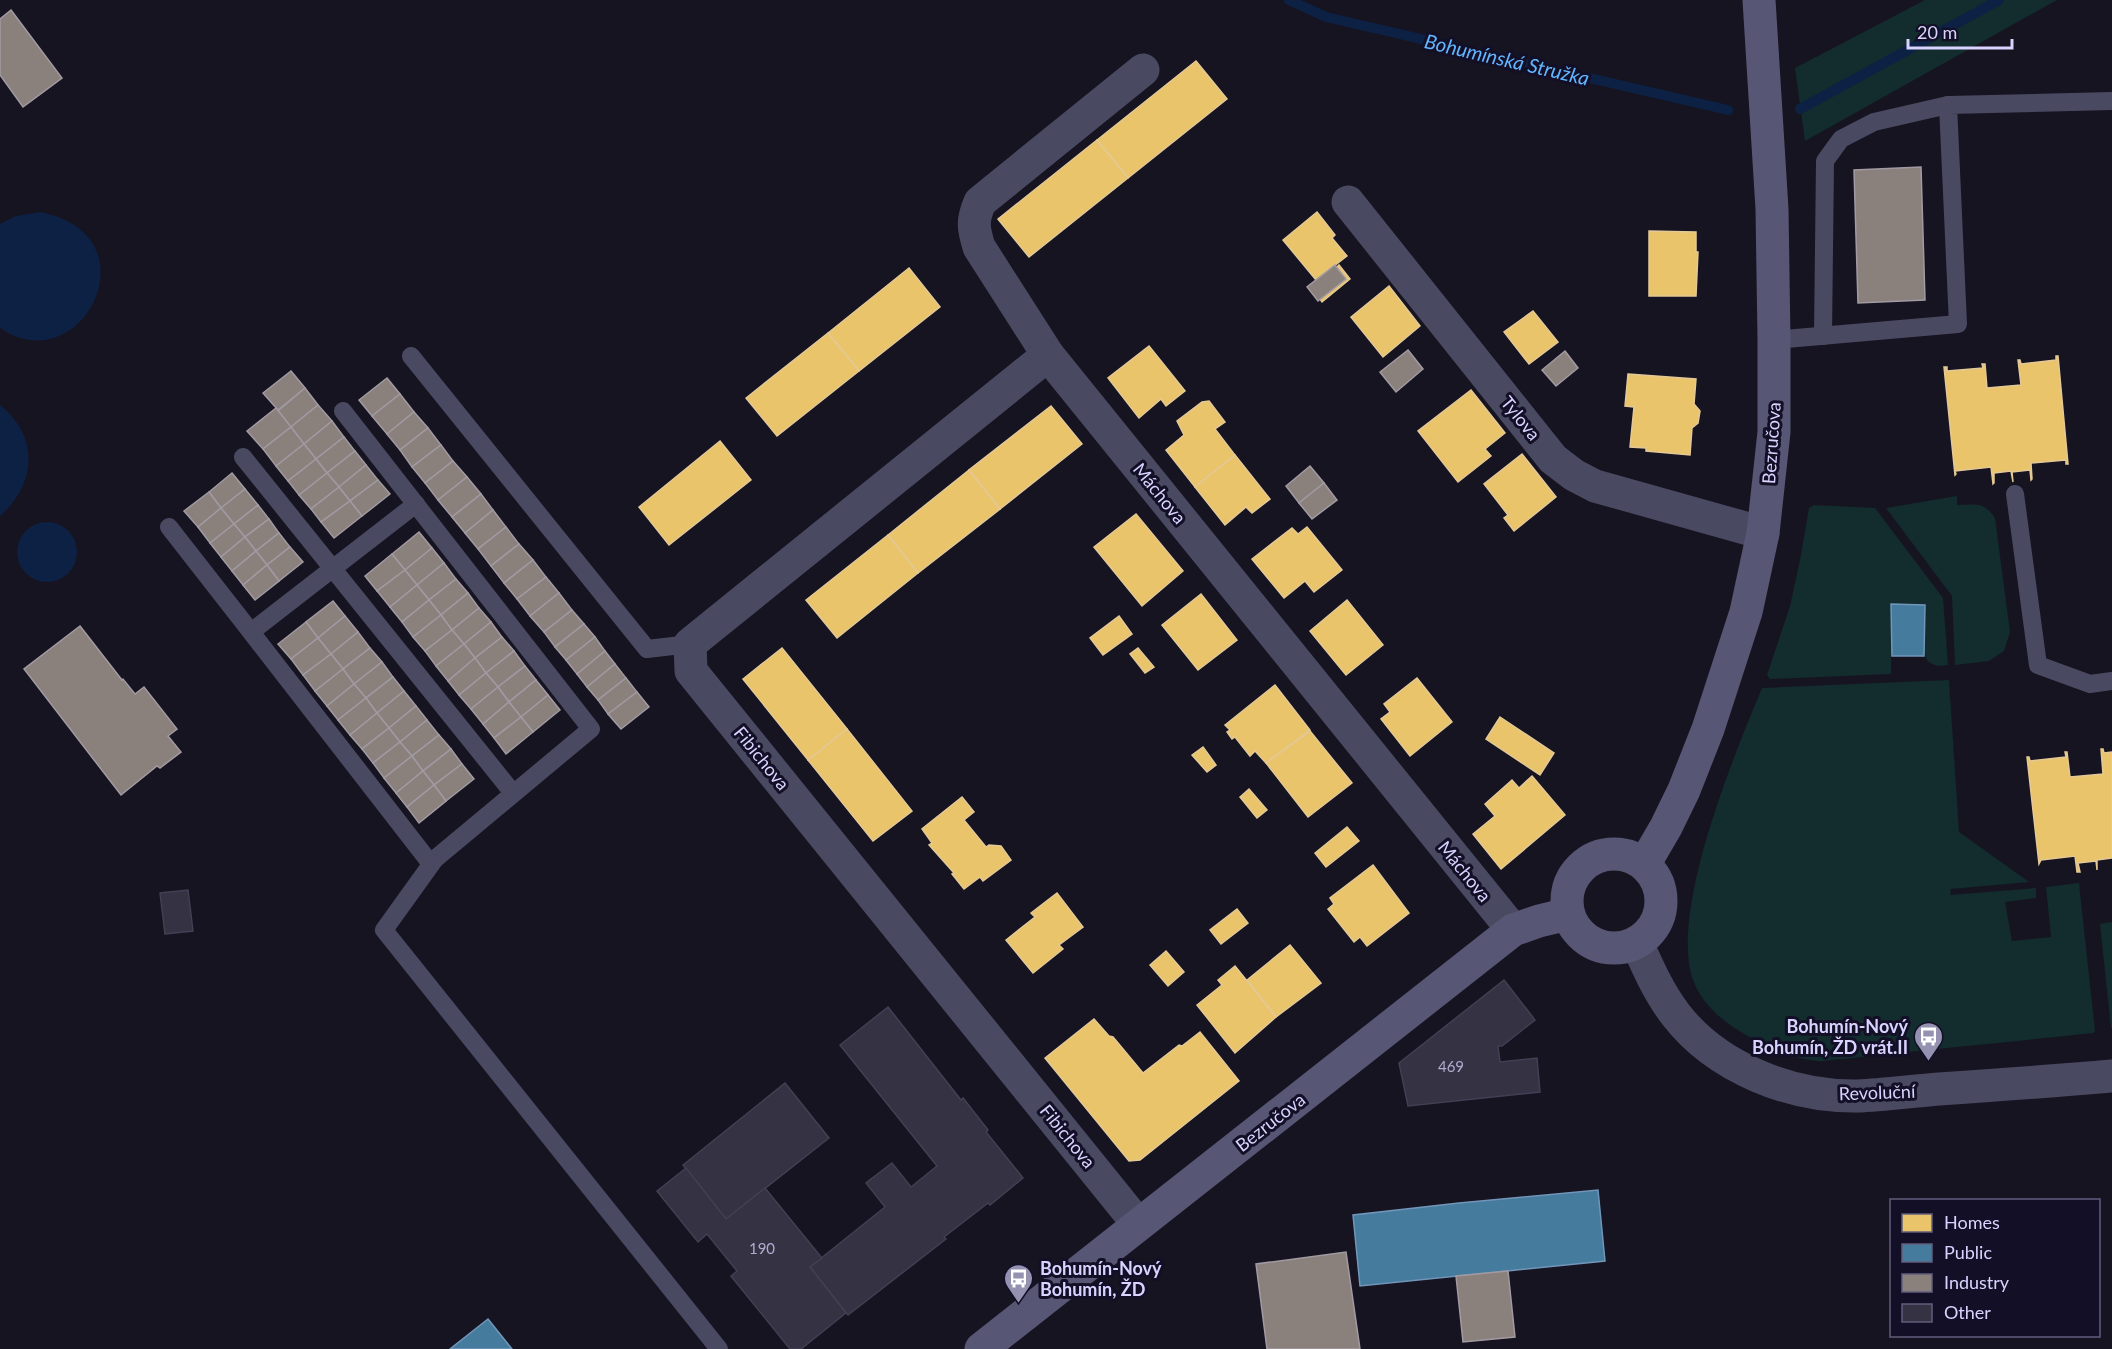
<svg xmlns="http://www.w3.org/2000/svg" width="2112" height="1349" font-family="Lato,sans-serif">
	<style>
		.green { fill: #132c2d }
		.water { fill: #0d2144 }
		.homes { fill: #e9c46a; stroke: #e4c997; stroke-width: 1.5 }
		.public { fill: #457b9d; stroke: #7196ba; stroke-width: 1.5 }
		.industry { fill: #8a817c; stroke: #a29aa3; stroke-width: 1.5 }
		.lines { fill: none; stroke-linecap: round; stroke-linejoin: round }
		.stream { stroke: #0d2144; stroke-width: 10 }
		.building { fill: #343243; stroke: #433f54; stroke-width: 1.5 }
		.lane { stroke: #4a4962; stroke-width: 18 }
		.street { stroke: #4a4962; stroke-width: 33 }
		.secondary { stroke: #575674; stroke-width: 33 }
		.labels { text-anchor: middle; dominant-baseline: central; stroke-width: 6; stroke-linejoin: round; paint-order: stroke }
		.number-label { font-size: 15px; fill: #b0acd0 }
		.street-label { font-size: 18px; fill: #d9d4ff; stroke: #130f26 }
		.poi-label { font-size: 18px; font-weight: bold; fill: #d9d4ff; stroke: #130f26; text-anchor: end }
		.water-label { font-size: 20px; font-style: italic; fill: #62b6ff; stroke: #130f26 }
	</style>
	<rect width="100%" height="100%" fill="#161421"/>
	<g class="green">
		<path d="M1925,0H2057L1805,141L1795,68Z"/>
		<path d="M1957,496V505C1975,505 1984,501 1995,518L2010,632L2004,651L1989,661L1955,665L1952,596L1886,508Z"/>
		<path d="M1814,505L1875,508L1943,598L1948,665C1942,666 1935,667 1929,662C1920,655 1924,617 1924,605L1892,604L1891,674L1770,679L1767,675L1790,606L1800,560L1809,508Z"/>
		<path d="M1949,680L1959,832L2029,882L1951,889L1950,895L2036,888V898L2005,902L2012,941L2051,937L2046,887L2079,883L2095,1031L2093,1033C2028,1040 1963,1046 1899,1053C1881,1055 1862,1057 1844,1059C1836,1059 1826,1062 1817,1061C1795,1059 1773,1049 1753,1039C1728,1026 1703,1007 1693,980C1669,912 1734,755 1762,688Z"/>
		<path d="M2112,922V1028H2111L2100,924Z"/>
	</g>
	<g class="water">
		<path d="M40,212C158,235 81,384 0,328V224L16,216Z"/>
		<path d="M0,405C39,436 37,484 0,516Z"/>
		<circle cx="47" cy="552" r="30"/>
	</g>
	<g class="homes">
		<path d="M1196,61L1227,99L1128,178L1097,140Z"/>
		<path d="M1097,140L1128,178L1029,257L998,219Z"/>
		<path d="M1317,212L1335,235L1332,238L1347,256L1316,280L1283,240Z"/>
		<path d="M1649,231L1696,232V252H1698L1696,296H1649Z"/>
		<path d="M1339,265L1350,279L1322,302L1320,299L1346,279L1337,267Z"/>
		<path d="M909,268L940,307L859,371L828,333Z"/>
		<path d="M1389,286L1420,326L1383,357L1351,317Z"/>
		<path d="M1533,311L1558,342L1529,364L1504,332Z"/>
		<path d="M828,333L859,371L777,436L746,398Z"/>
		<path d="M1149,346L1185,391L1166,406L1161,399L1139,418L1108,378Z"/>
		<path d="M2056,356H2058L2068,464H2066V460L2031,463L2032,479L2031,480L2030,470L2012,472L2013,482L2011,471L1994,473V483L1993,484L1991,467L1955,471L1956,474L1955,475L1944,367H1947V371L1983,368L1982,364H1985L1987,388L2021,385L2018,360H2020L2021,364L2056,360Z"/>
		<path d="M1628,374L1696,379L1694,404L1700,411L1698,423L1692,428L1690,455L1646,451V448L1630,447L1634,407L1625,406Z"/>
		<path d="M1471,390L1505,433L1485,449L1491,456L1458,482L1418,431Z"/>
		<path d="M1209,401L1225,422L1215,429L1235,455L1195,487L1166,450L1184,435L1177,421L1202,402Z"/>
		<path d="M1051,406L1082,444L1000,509L969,470Z"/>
		<path d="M720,441L751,480L669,545L639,507Z"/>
		<path d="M1522,454L1556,497L1514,531L1504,518L1508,515L1484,484Z"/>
		<path d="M1235,455L1270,499L1252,513L1246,507L1225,525L1195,487Z"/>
		<path d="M969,470L1000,509L918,573L888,535Z"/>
		<path d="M1136,514L1183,571L1142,606L1094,547Z"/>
		<path d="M1307,527L1342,570L1314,592L1305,581L1284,598L1252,559L1292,528L1298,534Z"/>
		<path d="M888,535L918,573L837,638L806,600Z"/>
		<path d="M1201,594L1237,640L1198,670L1162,625Z"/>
		<path d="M1347,600L1383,645L1346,675L1310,631Z"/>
		<path d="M1119,616L1132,634L1103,655L1090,638Z"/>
		<path d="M782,648L847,729L808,760L743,679Z"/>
		<path d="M1138,648L1154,667L1145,673L1130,654Z"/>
		<path d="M1417,678L1452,722L1410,756L1381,719L1390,712L1384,704Z"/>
		<path d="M1275,685L1310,730L1266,763L1255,751L1250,756L1235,737L1232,739L1227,732L1230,730L1225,725Z"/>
		<path d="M1500,717L1554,753L1540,775L1486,739Z"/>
		<path d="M847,729L912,811L873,841L808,760Z"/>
		<path d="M1310,731L1352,783L1308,817L1266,763Z"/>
		<path d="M1203,747L1216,765L1207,772L1192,755Z"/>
		<path d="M2101,749H2103L2104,753L2112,752V858L2097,860V870L2096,861L2078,863L2080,872H2077L2075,856L2041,860L2039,864L2027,757H2029L2030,761L2066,757L2065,752H2067L2070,777L2103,774Z"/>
		<path d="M1532,776L1565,815L1501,869L1473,834L1495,816L1485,804L1512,780L1519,788Z"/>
		<path d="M1249,789L1267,810L1257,818L1240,797Z"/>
		<path d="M962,797L974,812L964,820L986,847L989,845L1001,846L1011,860L983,881L980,877L964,889L952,874L954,873L929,845L932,843L922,829Z"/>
		<path d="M1347,827L1359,841L1326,867L1315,853Z"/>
		<path d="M1373,865L1409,913L1367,946L1360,937L1354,942L1328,909L1334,904L1330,898Z"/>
		<path d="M1057,893L1083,927L1059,945L1063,949L1033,973L1006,940L1035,917L1031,913Z"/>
		<path d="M1237,909L1248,923L1221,944L1210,930Z"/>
		<path d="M1290,945L1321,983L1276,1017L1247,980Z"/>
		<path d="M1166,951L1184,972L1168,986L1150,965Z"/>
		<path d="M1235,966L1276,1017L1235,1053L1197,1005L1222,985L1218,980Z"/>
		<path d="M1094,1019L1109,1036L1113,1037L1143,1073L1179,1045L1182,1046L1200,1032L1239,1081L1140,1160L1129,1161L1045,1058Z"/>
	</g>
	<g class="public">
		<path d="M1891,604L1925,605L1924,656H1892Z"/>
		<path d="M1598,1190L1605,1261L1360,1286L1353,1215L1459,1203Z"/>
		<path d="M488,1319L512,1349H450Z"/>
	</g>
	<g class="industry">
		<path d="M11,10L62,78L23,107L0,75V19Z"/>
		<path d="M1921,167L1925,300L1858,303L1854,170Z"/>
		<path d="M1335,265L1346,279L1318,301L1307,287Z"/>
		<path d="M1408,350L1423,369L1396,392L1380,372Z"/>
		<path d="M1565,351L1578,368L1556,386L1542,370Z"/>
		<path d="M291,371L305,388L278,410L263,393Z"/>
		<path d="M387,378L400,394L372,416L359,400Z"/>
		<path d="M305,388L318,405L291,427L278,411Z"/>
		<path d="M400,394L414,412L387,434L372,416Z"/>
		<path d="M318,405L332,421L304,444L291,427Z"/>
		<path d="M276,408L291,427L263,449L247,431Z"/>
		<path d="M414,412L428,428L400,450L387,434Z"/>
		<path d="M332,421L344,437L316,459L304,444Z"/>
		<path d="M291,427L304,444L276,466L263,449Z"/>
		<path d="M428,428L441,445L412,467L400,450Z"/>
		<path d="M344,437L355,451L327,473L316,459Z"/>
		<path d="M304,444L316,459L288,481L276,466Z"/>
		<path d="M441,445L453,461L425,483L412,467Z"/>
		<path d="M355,451L366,465L339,487L327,473Z"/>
		<path d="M316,459L327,473L299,495L288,481Z"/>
		<path d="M453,461L467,477L438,500L425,483Z"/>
		<path d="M366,465L378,480L350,501L339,487Z"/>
		<path d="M1310,466L1324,483L1299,503L1286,486Z"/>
		<path d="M232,473L245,489L221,508L209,492Z"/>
		<path d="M327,473L339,487L311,509L299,495Z"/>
		<path d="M467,477L481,494L452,517L438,500Z"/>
		<path d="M378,480L390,494L362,516L350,501Z"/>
		<path d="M1324,483L1337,500L1312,519L1299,503Z"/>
		<path d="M339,487L350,501L321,522L311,509Z"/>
		<path d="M245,489L258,505L234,524L221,508Z"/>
		<path d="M209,492L221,508L198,527L184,511Z"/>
		<path d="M481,494L493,510L465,533L452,517Z"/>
		<path d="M350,501L362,516L334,538L321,522Z"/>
		<path d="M258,505L269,519L245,537L234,524Z"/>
		<path d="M221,508L234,524L210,543L198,527Z"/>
		<path d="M493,510L506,527L478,549L465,533Z"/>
		<path d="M269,519L279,533L256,551L245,537Z"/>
		<path d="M234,524L245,537L221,557L210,543Z"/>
		<path d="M506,527L519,544L491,566L478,549Z"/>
		<path d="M419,532L432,548L405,570L392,554Z"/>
		<path d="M279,533L290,547L267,565L256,551Z"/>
		<path d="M245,537L256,551L232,571L221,557Z"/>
		<path d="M519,544L533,560L504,583L491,566Z"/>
		<path d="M290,547L303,562L279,581L267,565Z"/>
		<path d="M432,548L444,563L417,585L405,570Z"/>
		<path d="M256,551L267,565L243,585L232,571Z"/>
		<path d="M392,554L405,570L377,591L365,576Z"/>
		<path d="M533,560L546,577L517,599L504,583Z"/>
		<path d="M444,563L456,579L429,600L417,585Z"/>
		<path d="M267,565L279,581L255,600L243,585Z"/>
		<path d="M405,570L417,585L390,607L377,591Z"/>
		<path d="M546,577L559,593L530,616L517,599Z"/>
		<path d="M456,579L468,593L441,615L429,600Z"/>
		<path d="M417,585L429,600L402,622L390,607Z"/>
		<path d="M468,593L479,608L452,630L441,615Z"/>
		<path d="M559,593L572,610L544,632L530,616Z"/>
		<path d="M429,600L441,615L413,637L402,622Z"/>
		<path d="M333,601L345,616L318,638L306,622Z"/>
		<path d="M479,608L491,622L464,644L452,630Z"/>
		<path d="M572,610L584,624L555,647L544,632Z"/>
		<path d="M441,615L452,630L425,651L413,637Z"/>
		<path d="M345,616L358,632L331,654L318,638Z"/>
		<path d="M306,622L318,638L291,659L278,644Z"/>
		<path d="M491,622L502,637L475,658L464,644Z"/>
		<path d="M584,624L595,637L566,660L555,647Z"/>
		<path d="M80,626L122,680L123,679L135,694L144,687L177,729L168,736L181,752L160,768L157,766L121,795L24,669Z"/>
		<path d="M452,630L464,644L436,666L425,651Z"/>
		<path d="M358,632L370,648L343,669L331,654Z"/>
		<path d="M502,637L514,651L486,673L475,658Z"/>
		<path d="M595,637L605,651L577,674L566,660Z"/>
		<path d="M318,638L331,654L303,675L291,659Z"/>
		<path d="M464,644L475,658L448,681L436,666Z"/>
		<path d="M370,648L382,662L354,684L343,669Z"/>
		<path d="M514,651L525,666L498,687L486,673Z"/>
		<path d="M605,651L615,664L587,687L577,674Z"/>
		<path d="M331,654L343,669L315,691L303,675Z"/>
		<path d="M475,658L486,673L459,695L448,681Z"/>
		<path d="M382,662L393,677L366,698L354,684Z"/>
		<path d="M615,664L626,678L598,700L587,687Z"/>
		<path d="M525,666L536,680L509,702L498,687Z"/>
		<path d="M343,669L354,684L327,706L315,691Z"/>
		<path d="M486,673L498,687L471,709L459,695Z"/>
		<path d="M393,677L404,691L377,713L366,698Z"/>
		<path d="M626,678L637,692L608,714L598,700Z"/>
		<path d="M536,680L548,695L521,717L509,702Z"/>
		<path d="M354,684L366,698L338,720L327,706Z"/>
		<path d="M498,687L509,702L483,724L471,709Z"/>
		<path d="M404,691L416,706L389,728L377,713Z"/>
		<path d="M637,692L649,707L621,729L608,714Z"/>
		<path d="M548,695L560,710L533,732L521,717Z"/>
		<path d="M366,698L377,713L350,735L338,720Z"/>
		<path d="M509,702L521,717L494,738L483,724Z"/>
		<path d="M416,706L427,720L400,742L389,728Z"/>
		<path d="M377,713L389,728L362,749L350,735Z"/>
		<path d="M521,717L533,732L506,754L494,738Z"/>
		<path d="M427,720L439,735L412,756L400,742Z"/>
		<path d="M389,728L400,742L373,763L362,749Z"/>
		<path d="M439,735L451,749L423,771L412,756Z"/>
		<path d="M400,742L412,756L384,778L373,763Z"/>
		<path d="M451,749L462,764L434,785L423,771Z"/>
		<path d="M412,756L423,771L396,793L384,778Z"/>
		<path d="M462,764L474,779L446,801L434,785Z"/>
		<path d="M423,771L434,785L407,807L396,793Z"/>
		<path d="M434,785L446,801L419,823L407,807Z"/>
		<path d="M1346,1252L1360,1349H1267L1256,1264Z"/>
		<path d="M1508,1271L1515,1337L1463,1342L1456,1276Z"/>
	</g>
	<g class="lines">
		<g class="stream">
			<path d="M1289,0L1326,17L1728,110"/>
			<path d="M1800,109L1999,0"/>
		</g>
	</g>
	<g class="building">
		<path d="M188,890L193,931L165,934L160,893Z"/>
		<path d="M1504,980L1535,1020L1502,1046H1498L1500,1062L1537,1058L1540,1092L1408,1106L1399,1063Z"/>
		<path d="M888,1007L961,1100L963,1098L988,1130L986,1132L1023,1178L990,1205L988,1203L944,1237L946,1239L848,1315L810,1267L885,1207L866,1183L892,1163L911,1187L937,1166L840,1045Z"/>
		<path d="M785,1083L829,1138L726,1219L683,1165Z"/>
		<path d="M686,1168L726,1219L765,1188L822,1258L810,1267L846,1313L801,1349H790L731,1276L737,1271L707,1234L698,1242L657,1191Z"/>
	</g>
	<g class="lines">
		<g class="lane">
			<path d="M1823,336L1825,161L1841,139L1874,122L1948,105"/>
			<path d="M1774,340L1958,324L1948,105L2112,101"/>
			<path d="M411,356L647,649L690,644"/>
			<path d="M343,411L591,729L435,859L384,930L719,1349"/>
			<path d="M243,457L513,793"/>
			<path d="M2015,494L2038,665L2090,684L2112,681"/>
			<path d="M416,504L251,632L431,864"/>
			<path d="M169,527L251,632"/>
		</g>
		<g class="street">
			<path d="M1143,70L980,202C972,221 973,227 979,247L1048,355L1513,930"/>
			<path d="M1348,202L1553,459L1574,475L1595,486L1763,533"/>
			<path d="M1048,355L690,644L691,671L1138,1224"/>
			<path d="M1637,943C1648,968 1659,993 1676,1015C1717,1068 1791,1097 1857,1096C1884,1095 1912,1091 1939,1089C1997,1085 2054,1081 2112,1076"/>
		</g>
		<g class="secondary">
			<circle cx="1614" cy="901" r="47"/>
			<path d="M1645,863L1666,827L1684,790L1708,729L1746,612L1763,533L1774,432V340L1772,209L1759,0"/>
			<path d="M981,1349L1513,930L1539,921L1568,914"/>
		</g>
	</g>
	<defs>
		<symbol id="bus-pin" viewBox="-11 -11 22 30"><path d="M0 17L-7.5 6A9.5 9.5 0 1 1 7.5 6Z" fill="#9591b1" stroke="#130f26"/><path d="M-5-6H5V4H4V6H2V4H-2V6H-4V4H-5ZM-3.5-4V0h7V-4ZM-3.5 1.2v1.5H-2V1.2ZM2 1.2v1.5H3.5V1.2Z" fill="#fff"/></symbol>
	</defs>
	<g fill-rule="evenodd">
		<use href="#bus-pin" x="1912" y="1020" width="33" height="45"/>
		<use href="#bus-pin" x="1002" y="1262" width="33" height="45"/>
	</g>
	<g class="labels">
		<g class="number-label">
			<text x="1451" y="1066">469</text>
			<text x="762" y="1248">190</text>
		</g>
		<g class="street-label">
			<text transform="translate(1521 418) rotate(51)">Tylova</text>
			<text transform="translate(1771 443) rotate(-86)">Bezručova</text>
			<text transform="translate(1160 493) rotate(51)">Máchova</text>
			<text transform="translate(762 758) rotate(51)">Fibichova</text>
			<text transform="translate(1465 871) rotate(51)">Máchova</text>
			<text transform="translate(1877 1092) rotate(-2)">Revoluční</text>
			<text transform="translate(1270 1122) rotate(-38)">Bezručova</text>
			<text transform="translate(1068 1136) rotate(51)">Fibichova</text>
		</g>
		<g class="poi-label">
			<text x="1908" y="1026">Bohumín-Nový<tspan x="1908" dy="21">Bohumín, ŽD vrát.II</tspan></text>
			<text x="1040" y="1268" text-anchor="start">Bohumín-Nový<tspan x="1040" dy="21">Bohumín, ŽD</tspan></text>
		</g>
		<g class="water-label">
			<text transform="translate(1507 59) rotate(13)">Bohumínská Stružka</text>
		</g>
	</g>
	<rect x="1890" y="1199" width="210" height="138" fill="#130f26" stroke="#625e7d" stroke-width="1.5"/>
	<rect x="1902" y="1214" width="30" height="18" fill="#e9c46a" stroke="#625e7d" stroke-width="1.5"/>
	<text x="1944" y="1229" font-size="18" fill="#d9d4ff">Homes</text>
	<rect x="1902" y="1244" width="30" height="18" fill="#457b9d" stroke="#625e7d" stroke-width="1.5"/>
	<text x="1944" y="1259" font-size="18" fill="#d9d4ff">Public</text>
	<rect x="1902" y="1274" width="30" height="18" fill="#8a817c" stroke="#625e7d" stroke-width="1.5"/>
	<text x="1944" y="1289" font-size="18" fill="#d9d4ff">Industry</text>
	<rect x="1902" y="1304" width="30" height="18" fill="#343243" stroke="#625e7d" stroke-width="1.5"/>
	<text x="1944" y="1319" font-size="18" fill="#d9d4ff">Other</text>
	<path d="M1908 39v9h104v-9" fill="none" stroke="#d9d4ff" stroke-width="3"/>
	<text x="1917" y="39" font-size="18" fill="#d9d4ff" stroke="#130f26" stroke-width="4.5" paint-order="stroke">20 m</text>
</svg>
